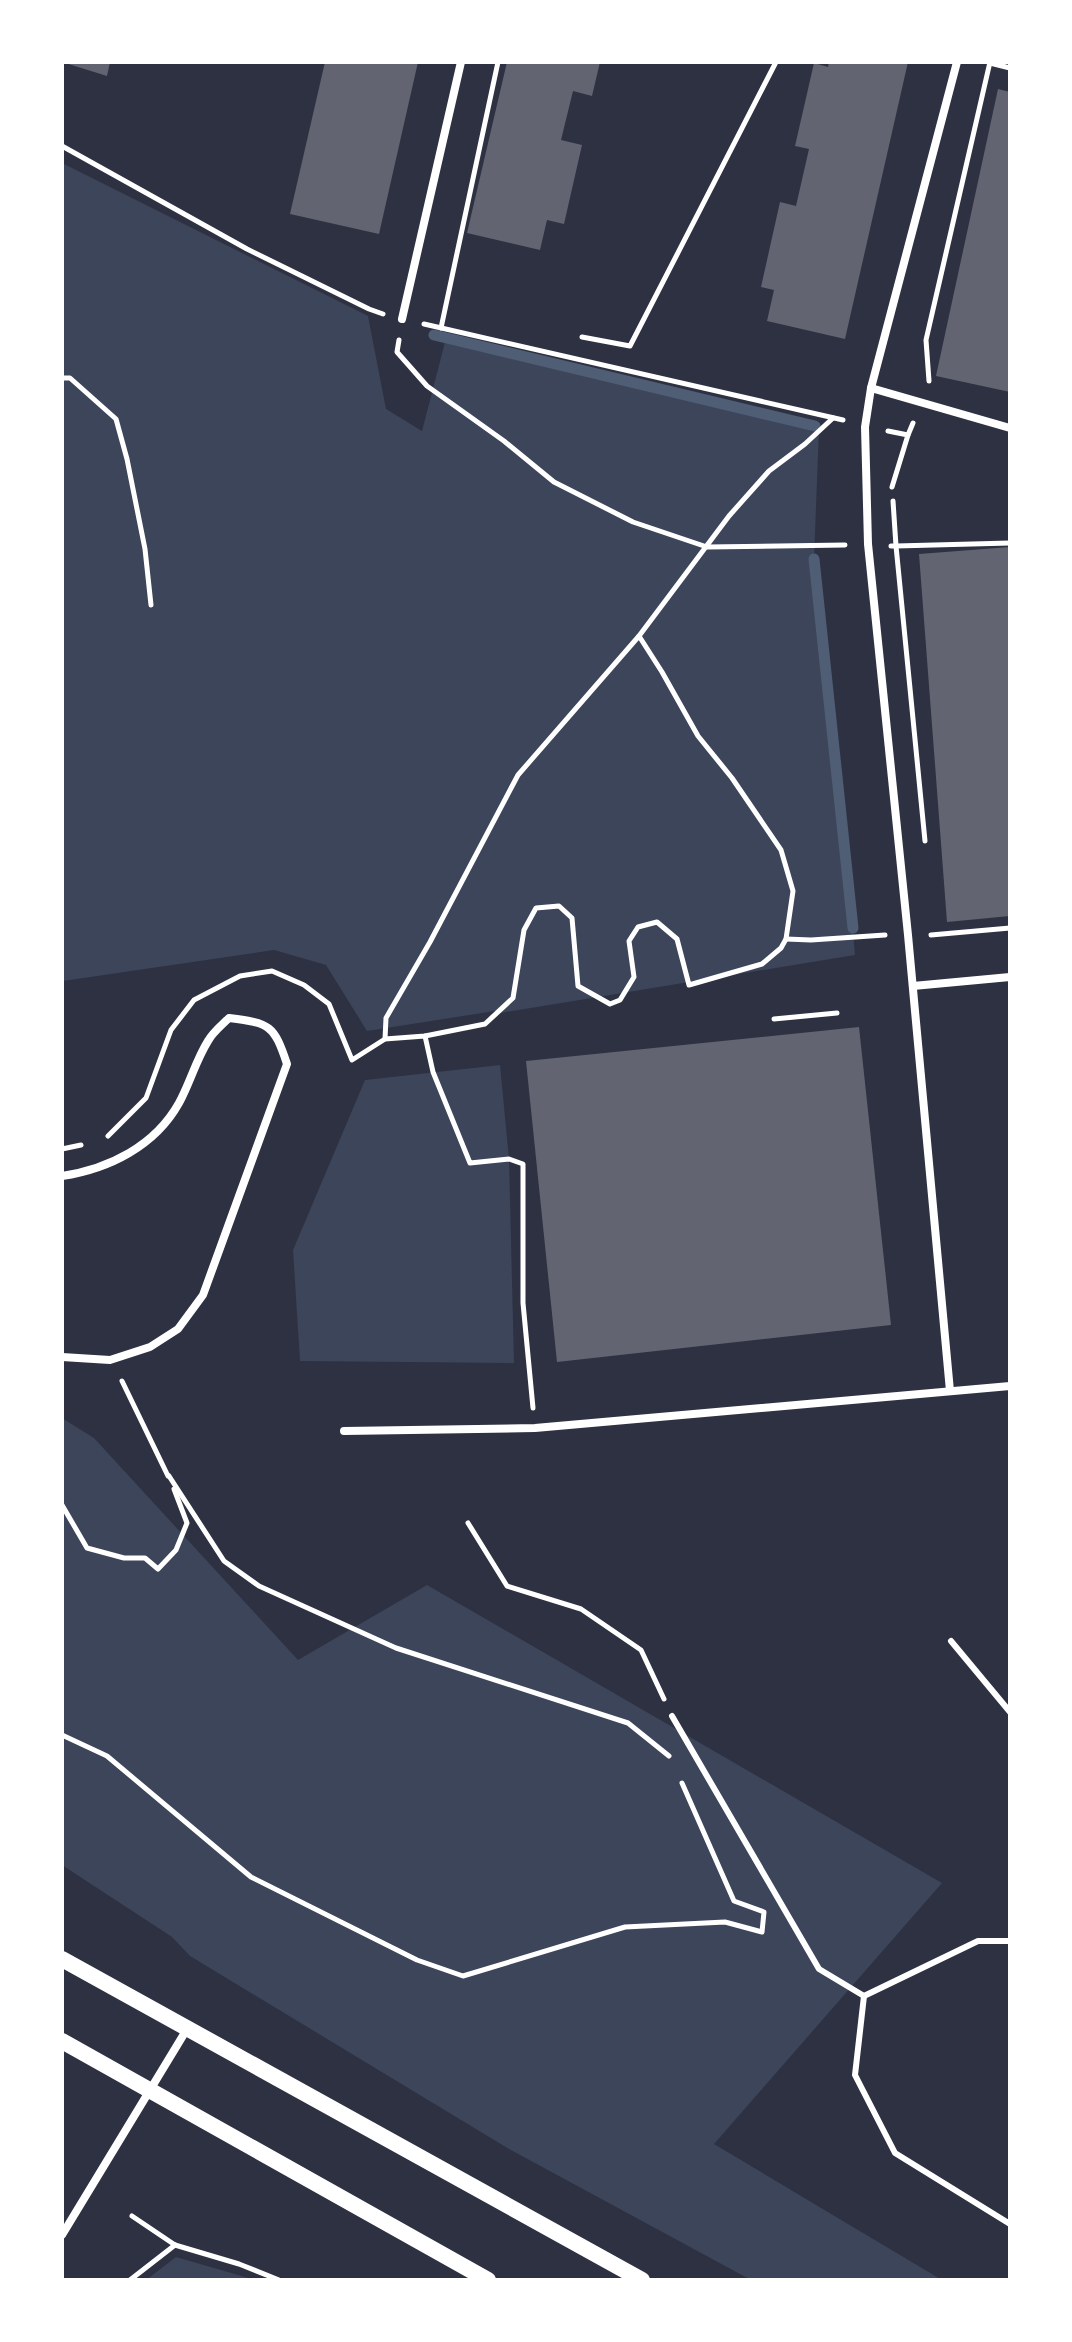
<svg xmlns="http://www.w3.org/2000/svg" width="1072" height="2342" font-family="Signika,sans-serif">
	<style>
		.green { fill: #3c4559 }
		.lines { fill: none; stroke-linecap: round; stroke-linejoin: round }
		.stream { stroke: #4f5d75; stroke-width: 11 }
		.building { fill: #626471 }
		.path { stroke: #fff; stroke-width: 5 }
		.service { stroke: #fff; stroke-width: 6 }
		.minor { stroke: #fff; stroke-width: 8 }
		.secondary { stroke: #fff; stroke-width: 16 }
	</style>
	<rect width="100%" height="100%" fill="#2d3142"/>
	<g class="green">
		<path d="M62,163L368,316L386,409L422,431L445,342L819,429L814,559L839,776L855,955L500,1013L495,1011L367,1031L326,965L274,950L63,981Z"/>
		<path d="M500,1065L509,1159L514,1363L300,1361L293,1250L365,1080Z"/>
		<path d="M62,1418L94,1438L298,1660L427,1585L942,1883L714,2144L942,2280H751L509,2149L190,1956L172,1937L62,1865Z"/>
		<path d="M176,2257L252,2279L254,2280H146Z"/>
	</g>
	<g class="lines">
		<g class="stream">
			<path d="M434,335L815,426"/>
			<path d="M814,559L853,928"/>
		</g>
	</g>
	<g class="building">
		<path d="M62,62H110L107,76Z"/>
		<path d="M325,62H418L379,234L290,214Z"/>
		<path d="M507,62H600L592,96L573,91L561,140L582,145L564,224L547,220L540,250L467,233Z"/>
		<path d="M829,62H908L845,339L767,321L774,290L761,287L780,202L796,206L809,149L795,146L814,63L828,67Z"/>
		<path d="M998,89L1010,92V392L936,376Z"/>
		<path d="M1010,547V916L947,922L919,554Z"/>
		<path d="M859,1027L891,1325L557,1362L526,1061Z"/>
	</g>
	<g class="lines">
		<g class="path">
			<path d="M990,63L1010,68"/>
			<path d="M62,146L247,249L369,309L383,314"/>
			<path d="M424,324L843,420"/>
			<path d="M441,328L498,62"/>
			<path d="M582,337L630,346L776,62"/>
			<path d="M399,340L397,352L427,386L504,441L554,482L633,522L707,547L845,545"/>
			<path d="M62,378H70L116,419L127,459L145,549L151,605"/>
			<path d="M929,381L926,340L990,62"/>
			<path d="M888,431L908,435L913,423"/>
			<path d="M892,487L908,435"/>
			<path d="M893,501L896,546L1010,543"/>
			<path d="M891,546H896L925,841"/>
			<path d="M931,935L1010,928"/>
			<path d="M786,939L811,940L885,935"/>
			<path d="M774,1019L837,1013"/>
			<path d="M425,1036L433,1072L470,1163L509,1159L523,1164V1303L533,1408"/>
			<path d="M385,1039L386,1018L430,942L518,775L639,636L729,516L769,471L805,444L833,418"/>
			<path d="M108,1136L146,1098L171,1030L194,1000L240,976L272,971L304,985L329,1004L352,1060L385,1039L425,1036L485,1024L513,998L524,930L536,908L559,906L572,918L578,986L610,1004L620,1000L634,977L629,941L638,927L657,922L677,939L689,985L762,964L781,948L786,939L793,891L781,850L732,778L698,736L662,672L639,636"/>
			<path d="M62,1149L81,1145"/>
			<path d="M122,1381L168,1476"/>
			<path d="M169,1476L224,1561L259,1586L396,1648L628,1723L669,1756"/>
			<path d="M62,1505L87,1548L124,1558H145L158,1569L176,1550L187,1523L174,1489"/>
			<path d="M468,1523L507,1586L581,1609L641,1650L664,1699"/>
			<path d="M62,1735L107,1756L251,1877L417,1960L463,1976L625,1927L725,1922L762,1932L764,1912L734,1901L682,1783"/>
			<path d="M132,2216L175,2245L239,2264L279,2280"/>
			<path d="M130,2280L175,2245"/>
		</g>
		<g class="service">
			<path d="M951,1641L1010,1712"/>
			<path d="M672,1716L819,1969L864,1996"/>
			<path d="M864,1996L855,2075L895,2153L1010,2224"/>
			<path d="M864,1996L978,1941H1010"/>
		</g>
		<g class="minor">
			<path d="M402,319L461,62"/>
			<path d="M871,388L1010,428"/>
			<path d="M913,986L1010,977"/>
			<path d="M62,1176C109,1169 155,1146 179,1103C190,1083 196,1060 208,1041C213,1032 222,1025 229,1018C270,1023 274,1025 287,1064L203,1295L178,1329L150,1347L110,1360L62,1357"/>
			<path d="M950,1391L908,935L868,544L865,427L871,388L957,62"/>
			<path d="M344,1431L535,1428L1010,1386"/>
			<path d="M62,2235L187,2029"/>
		</g>
		<g class="secondary">
			<path d="M62,1959L642,2280"/>
			<path d="M62,2041L488,2280"/>
		</g>
	</g>
	<rect width="1072" height="2342" fill="none" stroke="#ffffff" stroke-width="128"/>
</svg>
